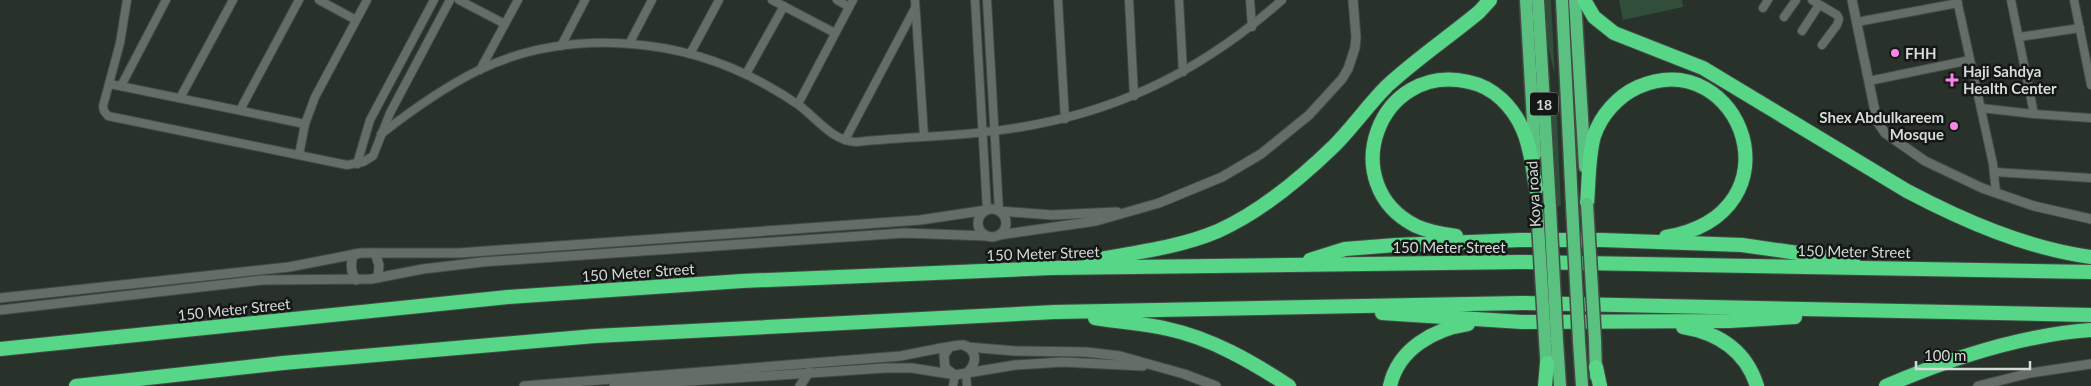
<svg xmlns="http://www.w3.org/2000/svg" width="2091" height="386" font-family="Lato,sans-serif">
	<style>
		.green { fill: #304e39 }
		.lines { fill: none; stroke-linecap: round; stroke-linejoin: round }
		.minor-casing { stroke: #444b46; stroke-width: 10 }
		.tertiary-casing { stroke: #444b46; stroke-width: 11 }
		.trunk-casing { stroke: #444b46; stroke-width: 15 }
		.motorway-casing { stroke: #444b46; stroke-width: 16 }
		.minor { stroke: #646d66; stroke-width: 8 }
		.tertiary { stroke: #646d66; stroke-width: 9 }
		.trunk { stroke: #5ac180; stroke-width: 12 }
		.motorway { stroke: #57d687; stroke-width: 14 }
		.trunk-bridge-casing { stroke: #444b46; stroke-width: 15; stroke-linecap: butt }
		.trunk-bridge { stroke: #5ac180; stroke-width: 12 }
		.poi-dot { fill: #fa87e8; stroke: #141715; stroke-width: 2 }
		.labels { text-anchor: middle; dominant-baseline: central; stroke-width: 5; stroke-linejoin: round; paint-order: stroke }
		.shield { fill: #141715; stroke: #9ba09d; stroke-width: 1 }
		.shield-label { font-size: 14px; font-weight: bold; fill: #d5dbd7 }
		.poi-label { font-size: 15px; font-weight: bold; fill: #d5dbd7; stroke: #141715; text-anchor: start }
		.street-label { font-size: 15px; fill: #d5dbd7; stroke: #141715 }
	</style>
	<rect width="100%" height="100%" fill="#28312a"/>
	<g class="green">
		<path d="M1544,0H1551L1555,76L1548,47Z"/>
		<path d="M1619,0H1682L1683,7L1623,20Z"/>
		<path d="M1551,107L1557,117L1561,206H1556Z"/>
	</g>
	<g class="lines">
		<defs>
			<g id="minor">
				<path d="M127,0L120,43L103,106L104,111L108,116L347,165L363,162L373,156L390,113L450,0"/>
				<path d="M319,0L356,20"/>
				<path d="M459,0L505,24"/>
				<path d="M772,0L835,33"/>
				<path d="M837,0L849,7"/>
				<path d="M915,0L924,136"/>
				<path d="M975,0L987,210"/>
				<path d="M987,0L999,211"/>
				<path d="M1058,0L1065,119"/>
				<path d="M1129,0L1134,96"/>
				<path d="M1179,0L1183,72"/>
				<path d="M1250,0L1252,27"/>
				<path d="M1812,0L1837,15L1839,19L1837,25L1822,45"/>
				<path d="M1957,0L1993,164L1996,193"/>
				<path d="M2011,0L2034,114"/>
				<path d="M2074,0L2091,85"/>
				<path d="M1763,8L1768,0"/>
				<path d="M1784,17L1796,0"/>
				<path d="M1857,22L1958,3"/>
				<path d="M1802,31L1819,5"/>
				<path d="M2019,37L2080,28"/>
				<path d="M629,44L652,0"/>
				<path d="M561,46L585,0"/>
				<path d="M690,54L719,0"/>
				<path d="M480,70L518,0"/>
				<path d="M746,74L784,6"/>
				<path d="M1869,81L1970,60"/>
				<path d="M110,84L305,124"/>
				<path d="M121,86L166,0"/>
				<path d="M180,98L233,0"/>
				<path d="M798,104L853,0"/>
				<path d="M1981,108L2034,114L2091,118"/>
				<path d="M240,110L299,0"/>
				<path d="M381,134C412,110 444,87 479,70C569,27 683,37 768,86C779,92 790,99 800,106C818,120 833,141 856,142C902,137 948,137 993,131C1106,118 1197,75 1282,0"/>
				<path d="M845,140L915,8"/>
				<path d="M299,155L305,124L315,97L367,0"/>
				<path d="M357,164L370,120L434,0"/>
				<path d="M1995,172L2091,178"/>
				<path d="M966,374L967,386"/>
				<path d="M953,386L955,375"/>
			</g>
			<g id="tertiary">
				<path d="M1852,0L1877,121L1885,133L1925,161L1982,188L2034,206L2091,219"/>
				<circle cx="992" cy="223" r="14"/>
				<path d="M999,211L1052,215L1117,212"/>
				<path d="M999,235L1096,221L1159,203L1222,177L1261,154L1309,115L1342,79L1348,69L1355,48L1356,37L1353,0"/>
				<path d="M375,253L379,265L378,278"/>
				<path d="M354,254C350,263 350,271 356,280"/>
				<path d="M0,298L289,267L361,253H459L920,220L987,210"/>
				<path d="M0,310L262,280L371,279L423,269L482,262L904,233L988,236"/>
				<path d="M967,347L1015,351L1086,352L1120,356L1184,374L1216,386"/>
				<path d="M967,373L1015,365L1063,362L1143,366"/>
				<path d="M524,386L901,356C910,354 960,344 963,345C968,346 972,350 974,355C976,362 972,368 967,373L955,375L945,368L944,355L949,348"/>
				<path d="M614,386L885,368H912L950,374"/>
				<path d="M800,386L809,372"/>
				<path d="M1978,386L2030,373L2091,364"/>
			</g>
			<g id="trunk">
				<path d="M1526,0L1535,155"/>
				<path d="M1538,0L1550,207"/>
				<path d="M1562,0L1572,205"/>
				<path d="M1575,0L1585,167"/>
				<path d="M1545,339L1547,373"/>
				<path d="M1595,340L1596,376"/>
				<path d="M1557,341L1560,386"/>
				<path d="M1579,341L1582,386"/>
			</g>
			<g id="motorway">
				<path d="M1584,0L1594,17L1614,33L1703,68L1907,191C1964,221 2026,248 2091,257"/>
				<path d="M1587,204C1589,182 1588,158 1594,136C1601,115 1618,96 1638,87C1741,43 1804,213 1666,237"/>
				<path d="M1456,236C1443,234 1429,232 1416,226C1334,185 1378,61 1469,82C1494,87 1513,107 1523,130C1531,148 1533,170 1536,189"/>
				<path d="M1310,260L1345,249L1396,245L1520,240H1602L1742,245L1853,261"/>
				<path d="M1089,261C1132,253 1178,248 1218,231C1261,212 1301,178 1334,146C1353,127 1368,105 1387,86C1416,59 1449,37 1479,12L1490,0"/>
				<path d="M1382,313L1522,322L1730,321L1795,317"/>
				<path d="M1095,318C1119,322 1144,323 1168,329C1211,338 1252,362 1289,386"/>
				<path d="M1683,327C1719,333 1746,351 1757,386"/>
				<path d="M0,349L508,297L742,281L1051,268L1520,262L2091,272"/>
				<path d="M1596,367L1600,386"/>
				<path d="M76,386L283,363L595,336L1055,312L1522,303L2091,315"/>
				<path d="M1390,386C1398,349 1434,329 1468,324"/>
				<path d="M1545,386L1547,363"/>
				<path d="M1886,386C1951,358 2020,335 2091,330"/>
			</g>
		</defs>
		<use href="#minor" class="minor-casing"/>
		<use href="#tertiary" class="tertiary-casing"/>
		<use href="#trunk" class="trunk-casing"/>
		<use href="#motorway" class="motorway-casing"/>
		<use href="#minor" class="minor"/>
		<use href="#tertiary" class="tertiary"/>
		<use href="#trunk" class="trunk"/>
		<use href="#motorway" class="motorway"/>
		<defs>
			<g id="trunk-bridge">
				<path d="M1587,204L1595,340"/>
				<path d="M1572,205L1579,341"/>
				<path d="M1550,207L1557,341"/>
				<path d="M1537,208L1545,339"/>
			</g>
		</defs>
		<use href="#trunk-bridge" class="trunk-bridge-casing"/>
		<use href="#trunk-bridge" class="trunk-bridge"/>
	</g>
	<g class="poi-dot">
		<circle cx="1895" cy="53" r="5"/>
		<path d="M1949.5 72.5h5v5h5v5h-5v5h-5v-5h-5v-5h5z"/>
		<circle cx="1954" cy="126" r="5"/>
	</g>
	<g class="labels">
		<rect class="shield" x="1530" y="92.5" width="28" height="23" rx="4"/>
		<g class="shield-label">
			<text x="1544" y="104">18</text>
		</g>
		<g class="poi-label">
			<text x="1905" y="53">FHH</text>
			<text x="1963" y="71">Haji Sahdya<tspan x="1963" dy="17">Health Center</tspan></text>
			<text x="1944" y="117" text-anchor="end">Shex Abdulkareem<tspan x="1944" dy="17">Mosque</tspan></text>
		</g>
		<g class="street-label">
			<text transform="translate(1533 194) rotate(-93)">Koya road</text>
			<text x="1449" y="247">150 Meter Street</text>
			<text transform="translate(1854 251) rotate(1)">150 Meter Street</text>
			<text transform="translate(1043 253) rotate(-2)">150 Meter Street</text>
			<text transform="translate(638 272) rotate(-4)">150 Meter Street</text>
			<text transform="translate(234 309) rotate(-6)">150 Meter Street</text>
		</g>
	</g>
	<path d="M1916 361v8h114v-8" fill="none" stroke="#d5dbd7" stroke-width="2.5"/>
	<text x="1924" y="361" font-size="15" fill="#d5dbd7" stroke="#141715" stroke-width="4" paint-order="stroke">100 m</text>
</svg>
